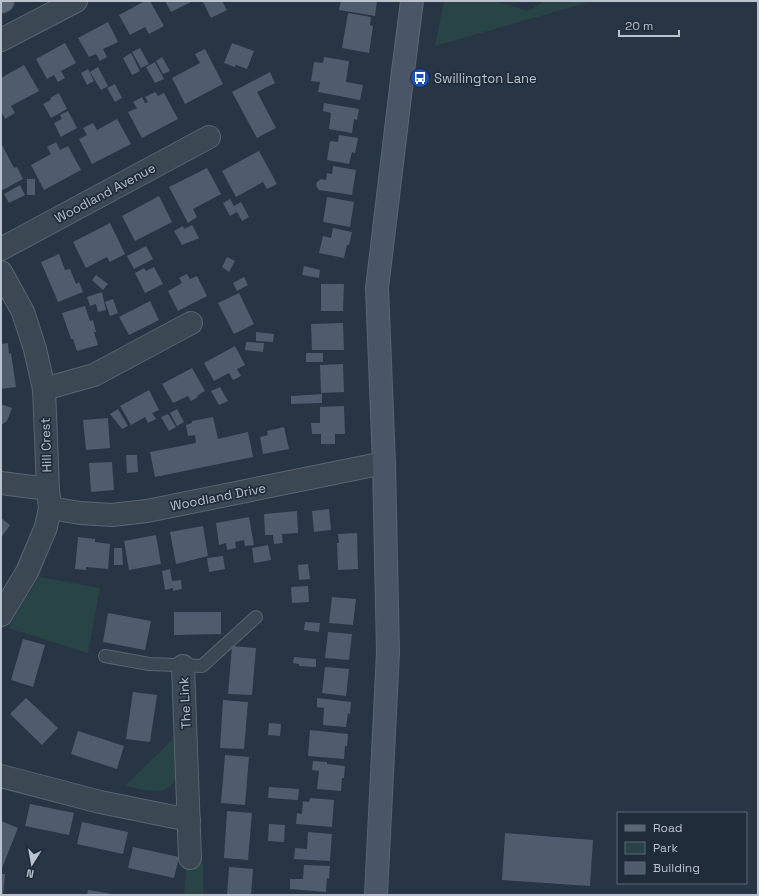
<svg xmlns="http://www.w3.org/2000/svg" width="759" height="896" font-family="'Space Grotesk',sans-serif">
	<style>
		.green { fill: #294446 }
		.building { fill: #4e5c6e }
		.lines { fill: none; stroke-linecap: round; stroke-linejoin: round }
		.lane-casing { stroke: #5a6572; stroke-width: 14 }
		.street-casing { stroke: #5a6572; stroke-width: 24 }
		.secondary-casing { stroke: #5a6572; stroke-width: 24 }
		.primary-casing { stroke: #45505e; stroke-width: 24 }
		.lane { stroke: #3c4754; stroke-width: 12 }
		.street { stroke: #3c4754; stroke-width: 22 }
		.secondary { stroke: #4a5667; stroke-width: 22 }
		.primary { stroke: #5a6674; stroke-width: 22 }
		.labels { text-anchor: middle; dominant-baseline: central; stroke-width: 3.5; stroke-linejoin: round; paint-order: stroke }
		.poi-label { font-size: 13px; fill: #bac2ce; stroke: #202c3a; text-anchor: start }
		.street-label { font-size: 13px; fill: #bac2ce; stroke: #202c3a }
	</style>
	<rect width="100%" height="100%" fill="#273545"/>
	<g class="green">
		<path d="M444,1H495L528,11L544,1H593L435,46Z"/>
		<path d="M39,577L100,588L88,653L8,628Z"/>
		<path d="M175,737C177,755 185,791 156,791C146,791 135,788 125,786Z"/>
		<path d="M187,861L203,863V895H184Z"/>
	</g>
	<g class="building">
		<path d="M145,1H150L164,26L149,34L145,27L130,35L119,15Z"/>
		<path d="M165,1H193L171,12Z"/>
		<path d="M205,1H222L227,10L211,18L203,2Z"/>
		<path d="M341,1H377L375,16L339,10Z"/>
		<path d="M348,13L371,17L370,25L373,26L369,53L342,48Z"/>
		<path d="M108,22L118,42L103,49L107,57L100,61L96,54L89,57L78,38Z"/>
		<path d="M65,43L76,63L61,71L65,78L58,82L54,75L47,79L36,59Z"/>
		<path d="M232,43L254,51L247,69L236,65L235,67L224,63Z"/>
		<path d="M140,48L149,64L141,68L132,52Z"/>
		<path d="M205,49L223,84L185,104L172,78L200,63L195,54Z"/>
		<path d="M131,53L140,71L132,75L123,58Z"/>
		<path d="M162,57L170,71L163,74L156,61Z"/>
		<path d="M324,57L349,61L346,82L363,85L360,100L318,92L320,82L311,81L314,62L323,63Z"/>
		<path d="M155,62L164,79L155,83L146,67Z"/>
		<path d="M24,65L39,91L11,106L15,113L5,119L1,111V78Z"/>
		<path d="M98,67L108,86L101,90L90,72Z"/>
		<path d="M88,69L94,81L87,85L81,73Z"/>
		<path d="M270,72L275,83L257,92L276,128L257,138L232,92Z"/>
		<path d="M115,84L122,98L115,102L107,88Z"/>
		<path d="M155,92L158,96L164,93L178,119L142,138L128,112L137,108L133,102L142,97L145,103H146L148,102L145,97Z"/>
		<path d="M59,93L67,109L51,118L43,104L51,100L50,98Z"/>
		<path d="M324,103L359,109L357,120L354,119L352,133L329,129L331,113L323,111Z"/>
		<path d="M68,111L77,128L61,137L54,123L62,119L60,115Z"/>
		<path d="M117,119L131,144L92,164L79,139L87,135L83,128L93,123L97,130Z"/>
		<path d="M339,135L358,138L355,153L352,152L349,164L327,160L330,141L338,142Z"/>
		<path d="M56,142L60,150L68,146L81,170L44,190L31,165L51,154L47,147Z"/>
		<path d="M1,143L14,168L17,167L23,179L1,191Z"/>
		<path d="M259,151L277,184L267,189L263,182L236,197L222,171Z"/>
		<path d="M333,166L356,170L352,195L319,190L316,186L317,182L321,179L326,180L327,173L332,174Z"/>
		<path d="M207,168L221,194L193,209L197,217L188,223L169,187Z"/>
		<rect x="27" y="179" width="8" height="16"/>
		<path d="M20,185L25,195L9,203L4,194Z"/>
		<path d="M159,196L172,222L135,241L122,216Z"/>
		<path d="M327,197L354,202L350,227L323,222Z"/>
		<path d="M230,199L234,206L241,202L249,217L242,221L237,212L230,216L223,203Z"/>
		<path d="M110,223L125,254L110,262L107,257L86,268L73,242Z"/>
		<path d="M192,225L199,238L182,245L174,231L183,226L184,229Z"/>
		<path d="M333,228L352,232L349,245H347L344,258L319,253L323,236L331,238Z"/>
		<path d="M146,246L153,259L134,269L127,256Z"/>
		<path d="M59,254L65,270L70,269L76,284L79,282L83,292L58,302L41,262Z"/>
		<path d="M227,257L235,261L229,272L222,267Z"/>
		<path d="M304,266L320,270L319,278L302,275Z"/>
		<path d="M154,267L163,284L145,293L135,273L144,268L146,271Z"/>
		<path d="M187,274L190,279L197,276L207,296L178,311L168,291L182,283L179,278Z"/>
		<path d="M96,275L108,284L103,290L92,280Z"/>
		<path d="M244,277L248,285L237,291L233,283Z"/>
		<path d="M321,284H344L343,311H321Z"/>
		<path d="M102,292L106,310L98,312L96,304L90,306L87,297Z"/>
		<path d="M239,293L254,324L234,334L218,303Z"/>
		<path d="M113,299L118,313L110,316L105,302Z"/>
		<path d="M150,301L159,320L129,335L119,317Z"/>
		<path d="M85,306L90,321L93,320L96,332H94L98,345L77,351L73,339H71L62,313Z"/>
		<path d="M343,323L344,350H312L311,324Z"/>
		<path d="M256,332L274,334L273,342L256,341Z"/>
		<path d="M246,342L264,343L263,352L245,350Z"/>
		<path d="M8,343L9,354L11,353L16,387L1,389V344Z"/>
		<path d="M235,346L245,365L237,369L241,376L233,380L229,373L214,381L204,363Z"/>
		<rect x="306" y="353" width="17" height="9"/>
		<path d="M343,364L344,392L321,393L320,365Z"/>
		<path d="M192,368L205,391L197,396L198,397L191,401L188,396L173,403L162,384Z"/>
		<path d="M220,387L228,401L219,405L211,391Z"/>
		<path d="M149,390L159,410L152,413L156,419L148,423L145,417L131,425L120,406Z"/>
		<path d="M322,394V403L291,404V396Z"/>
		<path d="M1,404L12,408L7,421L1,425Z"/>
		<path d="M344,406L345,434H335V444H321V434H312L311,423H320V407Z"/>
		<path d="M118,409L128,426L122,429L110,414Z"/>
		<path d="M177,409L184,422L177,426L170,413Z"/>
		<path d="M168,414L176,427L169,431L161,417Z"/>
		<path d="M213,417L218,439L248,432L253,457L155,477L150,452L196,443L195,435L188,436L186,425L192,423V421Z"/>
		<path d="M108,418L110,448L86,450L83,420Z"/>
		<path d="M284,427L289,449L263,454L260,437L268,435L267,431Z"/>
		<path d="M126,455H137L138,472L127,473Z"/>
		<path d="M112,462L114,490L91,492L89,463Z"/>
		<path d="M329,509L331,530L314,532L312,511Z"/>
		<path d="M297,511L298,533L282,534L283,543L274,544L273,535H265L264,514Z"/>
		<path d="M249,517L254,545L245,546L244,540L235,542L236,548L227,550L226,543L219,545L216,523Z"/>
		<path d="M1,518L10,525L1,538Z"/>
		<path d="M203,526L208,556L176,564L170,532Z"/>
		<path d="M357,533L358,569L338,570L337,543H339L338,534Z"/>
		<path d="M156,535L161,564L129,570L124,541Z"/>
		<path d="M78,537L95,539V542L110,544L108,569L86,567V570L75,569Z"/>
		<path d="M268,545L271,560L254,563L252,548Z"/>
		<path d="M114,548H122L123,565H114Z"/>
		<path d="M223,556L225,569L209,572L207,558Z"/>
		<path d="M308,564L310,579L299,580L298,565Z"/>
		<path d="M170,569L172,581L181,580L182,589L173,591V588L165,590L162,571Z"/>
		<path d="M308,586L309,602L292,603L291,587Z"/>
		<path d="M332,597L356,599L353,625L329,623Z"/>
		<path d="M174,612H221V634L174,635Z"/>
		<path d="M108,613L151,621L145,650L103,642Z"/>
		<path d="M305,622L320,623L319,632L304,630Z"/>
		<path d="M328,632L352,634L349,660L325,658Z"/>
		<path d="M23,639L45,645L33,687L11,680Z"/>
		<path d="M232,646L256,648L252,695L228,694Z"/>
		<path d="M294,657L316,659V667L299,666V664L293,663Z"/>
		<path d="M325,667L349,669L346,696L322,693Z"/>
		<path d="M133,692L157,695L150,742L126,739Z"/>
		<path d="M26,698L58,728L42,745L10,714Z"/>
		<path d="M317,698L351,702L350,714L348,713L346,727L323,725L324,708L317,707Z"/>
		<path d="M223,700L248,702L244,749L220,748Z"/>
		<path d="M269,723L281,724L280,736L268,735Z"/>
		<path d="M310,730L348,734L347,746H345L344,759L308,756Z"/>
		<path d="M78,731L124,746L117,769L71,754Z"/>
		<path d="M225,755L249,757L245,805L221,803Z"/>
		<path d="M313,761L327,762V764L345,766L344,778H342L341,791L317,789L319,771L312,770Z"/>
		<path d="M269,787L299,789L298,800L268,798Z"/>
		<path d="M310,798L334,800L332,827L296,824L297,813L302,814L303,801L309,802Z"/>
		<path d="M30,804L74,813L69,835L25,826Z"/>
		<path d="M227,811L252,813L248,860L224,858Z"/>
		<path d="M1,821L18,828L2,868H1Z"/>
		<path d="M82,822L128,832L123,854L77,844Z"/>
		<path d="M269,824L285,825L284,842L268,841Z"/>
		<path d="M308,832L332,834L330,861L294,859L295,848L307,849Z"/>
		<path d="M505,833L593,840L590,886L502,880Z"/>
		<path d="M133,847L179,857L174,878L128,868Z"/>
		<path d="M304,865L330,866L329,879L327,878L326,892L290,889V879H303Z"/>
		<path d="M229,867L253,869L251,895H227Z"/>
		<path d="M1,874H5L3,895H1Z"/>
		<path d="M88,890L113,894V895H87Z"/>
	</g>
	<g class="lines">
		<defs>
			<path id="lane" d="M105,656L149,664L202,666L256,617"/>
			<g id="street">
				<path d="M1,40L76,1"/>
				<path d="M1,249L209,137"/>
				<path d="M1,272L23,312L35,349L44,389L48,489L50,508L46,527L27,572L1,615"/>
				<path d="M44,389L94,375L191,323"/>
				<path d="M1,483L48,489"/>
				<path d="M50,508L80,513L112,515L147,511L384,463"/>
				<path d="M183,666L190,858"/>
				<path d="M1,776L100,802L189,820"/>
			</g>
			<path id="secondary" d="M376,895L388,652L384,463L377,288L403,71L412,1"/>
			<path id="primary" d="M1,2L3,1"/>
		</defs>
		<use href="#lane" class="lane-casing"/>
		<use href="#street" class="street-casing"/>
		<use href="#secondary" class="secondary-casing"/>
		<use href="#primary" class="primary-casing"/>
		<use href="#lane" class="lane"/>
		<use href="#street" class="street"/>
		<use href="#secondary" class="secondary"/>
		<use href="#primary" class="primary"/>
	</g>
	<defs>
		<symbol id="bus-disc" viewBox="-11 -11 22 22"><circle r="9.5" fill="#1a4fb4" stroke="#202c3a"/><path d="M-5-6H5V4H4V6H2V4H-2V6H-4V4H-5ZM-3.5-4V0h7V-4ZM-3.5 1.2v1.5H-2V1.2ZM2 1.2v1.5H3.5V1.2Z" fill="#fff"/></symbol>
	</defs>
	<g fill-rule="evenodd">
		<use href="#bus-disc" x="409" y="67" width="22" height="22"/>
	</g>
	<g class="labels">
		<g class="poi-label">
			<text x="434" y="78">Swillington Lane</text>
		</g>
		<g class="street-label">
			<text transform="translate(105 193) rotate(-28)">Woodland Avenue</text>
			<text transform="translate(46 445) rotate(-92)">Hill Crest</text>
			<text transform="translate(218 497) rotate(-11)">Woodland Drive</text>
			<text transform="translate(185 703) rotate(-93)">The Link</text>
		</g>
	</g>
	<rect width="759" height="896" fill="none" stroke="#bac2ce" stroke-width="4"/>
	<rect x="617" y="812" width="130" height="72" fill="#202c3a" stroke="#5e6875"/>
	<rect x="625" y="825" width="20" height="6" fill="#5a6674" stroke="#5e6875"/>
	<text x="653" y="832" font-size="12" fill="#bac2ce">Road</text>
	<rect x="625" y="842" width="20" height="12" fill="#294446" stroke="#5e6875"/>
	<text x="653" y="852" font-size="12" fill="#bac2ce">Park</text>
	<rect x="625" y="862" width="20" height="12" fill="#4e5c6e" stroke="#5e6875"/>
	<text x="653" y="872" font-size="12" fill="#bac2ce">Building</text>
	<g transform="translate(32 864) rotate(191)" stroke="#202c3a" stroke-width="3" paint-order="stroke">
	<path d="M0-3L7 15L0 10L-7 15Z" fill="#bac2ce"/>
	<text y="-6" font-size="11" font-weight="bold" text-anchor="middle" fill="#bac2ce">N</text>
	</g>
	<path d="M619 30v6h60v-6" fill="none" stroke="#bac2ce" stroke-width="2"/>
	<text x="625" y="30" font-size="12" fill="#bac2ce" stroke="#202c3a" stroke-width="3" paint-order="stroke">20 m</text>
</svg>
